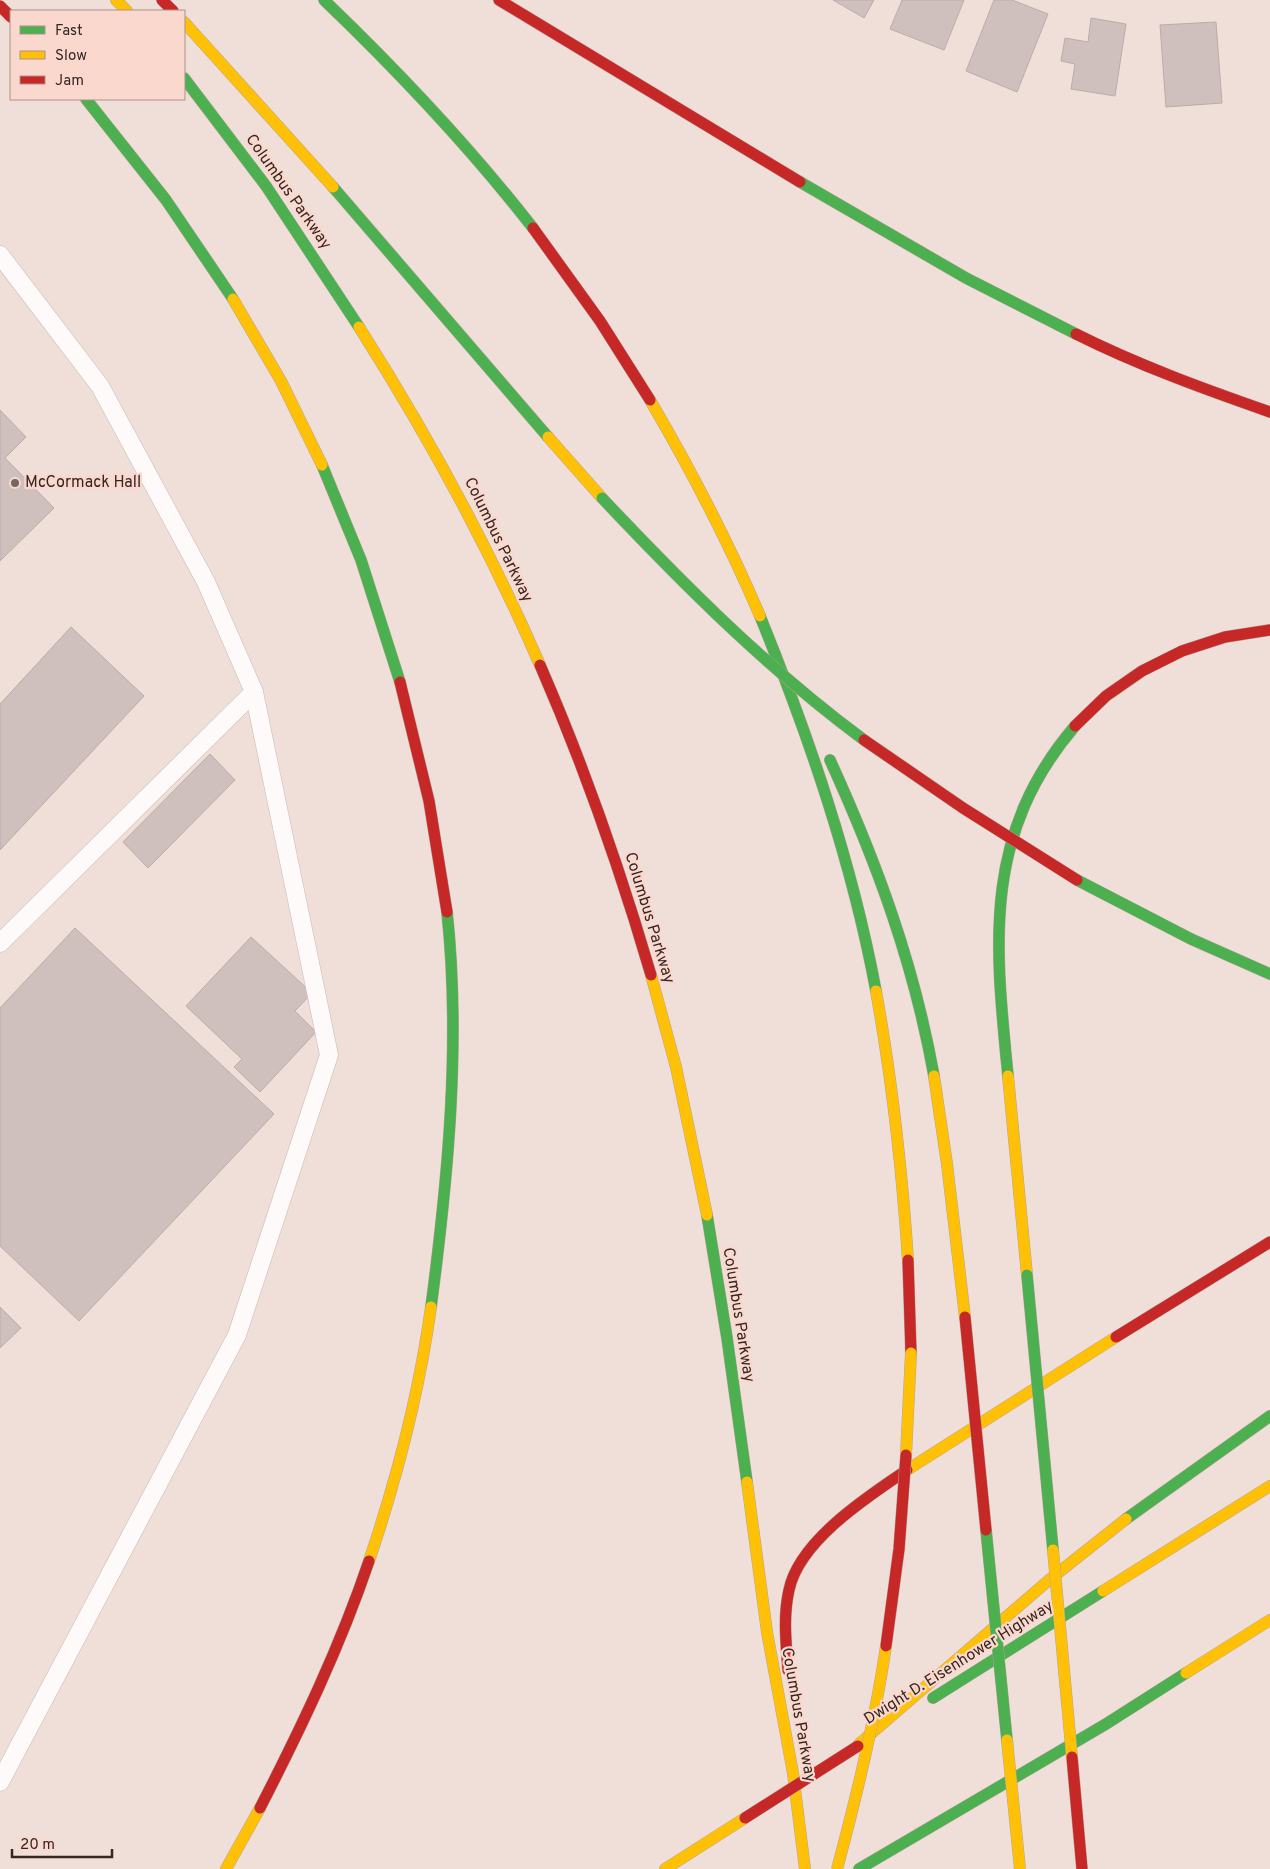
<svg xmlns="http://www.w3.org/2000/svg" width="1270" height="1869" font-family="Overpass,sans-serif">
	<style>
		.building { fill: #cfc0be; stroke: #bbacaa }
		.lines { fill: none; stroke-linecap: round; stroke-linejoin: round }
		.lane-casing { stroke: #c7b9b4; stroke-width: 19 }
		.fast-casing { stroke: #b6a499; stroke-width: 12 }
		.slow-casing { stroke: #b6a499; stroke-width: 12 }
		.jam-casing { stroke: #b6a499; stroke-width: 12 }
		.lane { stroke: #fdfaf9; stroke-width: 18 }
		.fast { stroke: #4caf50; stroke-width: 11 }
		.slow { stroke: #ffc107; stroke-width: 11 }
		.jam { stroke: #c62828; stroke-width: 11 }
		.fast-bridge-casing { stroke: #b6a499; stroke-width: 12; stroke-linecap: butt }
		.slow-bridge-casing { stroke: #b6a499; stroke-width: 12; stroke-linecap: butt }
		.jam-bridge-casing { stroke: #b6a499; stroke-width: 12; stroke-linecap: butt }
		.fast-bridge { stroke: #4caf50; stroke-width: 11 }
		.slow-bridge { stroke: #ffc107; stroke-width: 11 }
		.jam-bridge { stroke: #c62828; stroke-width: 11 }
		.poi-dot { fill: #766762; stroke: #fbd8cd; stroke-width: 2 }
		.labels { text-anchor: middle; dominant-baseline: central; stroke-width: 4.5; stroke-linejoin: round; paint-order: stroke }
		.street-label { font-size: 16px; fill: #342723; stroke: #fbd8cd }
		.poi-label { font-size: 16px; fill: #342723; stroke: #fbd8cd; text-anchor: start }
	</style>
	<rect width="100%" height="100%" fill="#f0ded8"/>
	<g class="building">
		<path d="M833,0H874L864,18Z"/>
		<path d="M902,0H964L944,50L890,29Z"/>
		<path d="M994,0H1012L1048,14L1017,92L966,71Z"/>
		<path d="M1091,18L1126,24L1115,96L1071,89L1075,64L1061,61L1065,38L1088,42Z"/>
		<path d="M1216,22L1222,103L1166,107L1160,25Z"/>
		<path d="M0,410L26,437L5,458L54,508L0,561Z"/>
		<path d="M71,627L144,696L0,850V704Z"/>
		<path d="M210,754L235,780L148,868L123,842Z"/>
		<path d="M75,928L274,1114L79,1321L0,1246V1008Z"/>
		<path d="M251,937L312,993L295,1011L316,1032L260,1092L234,1067L242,1059L186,1006Z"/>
		<path d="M0,1307L21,1328L0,1348Z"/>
	</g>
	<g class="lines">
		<defs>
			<g id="lane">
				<path d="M0,255L100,386L206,582L254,692L0,943"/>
				<path d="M0,1782L237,1335L329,1055L254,692"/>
			</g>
			<g id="fast">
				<path d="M324,0C399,72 469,146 533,228"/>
				<path d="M184,78L266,186L359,327"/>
				<path d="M86,99L166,200L233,299"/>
				<path d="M800,182L966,278L1076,334"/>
				<path d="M333,187L548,437"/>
				<path d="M322,465L361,560L400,682"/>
				<path d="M760,616C809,737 852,862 876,991"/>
				<path d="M830,760C877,863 914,964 934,1076"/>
				<path d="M1077,880L1191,939L1270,974"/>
				<path d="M1008,1076C995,944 982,835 1075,726"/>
				<path d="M707,1215L727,1338L747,1482"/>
				<path d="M431,1307C448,1178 461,1042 447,912"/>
				<path d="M1126,1519L1270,1416"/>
				<path d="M933,1698L1103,1591"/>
				<path d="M859,1869L1106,1724L1186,1673"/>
			</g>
			<g id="slow">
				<path d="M116,0L127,11"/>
				<path d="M184,22L333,187"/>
				<path d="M233,299L281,381L322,465"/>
				<path d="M359,327C429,437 488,545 540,665"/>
				<path d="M650,400C691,470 728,541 760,616"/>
				<path d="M548,437L602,498"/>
				<path d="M651,975L676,1067L707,1215"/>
				<path d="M876,991C892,1080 902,1169 908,1260"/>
				<path d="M934,1076L947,1164L965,1317"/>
				<path d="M1008,1076L1027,1275"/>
				<path d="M907,1470L1116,1337"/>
				<path d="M747,1482L767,1632L793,1773L805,1869"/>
				<path d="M369,1561C397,1478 419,1394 431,1307"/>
				<path d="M1103,1591L1270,1486"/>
				<path d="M1186,1673L1270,1620"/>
				<path d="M859,1744L1049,1580L1126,1519"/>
				<path d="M226,1869L260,1808"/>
				<path d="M665,1869L745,1818"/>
			</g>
			<g id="jam">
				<path d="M162,0L173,11"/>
				<path d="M499,0L800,182"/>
				<path d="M0,6L11,17"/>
				<path d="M533,228L600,321L650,400"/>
				<path d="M1076,334C1138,365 1204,389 1270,412"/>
				<path d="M540,665C584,766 620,869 651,975"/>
				<path d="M400,682L429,801L447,912"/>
				<path d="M1075,726L1106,696L1142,671L1182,651L1225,637L1270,630"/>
				<path d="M908,1260L911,1353"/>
				<path d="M1116,1337L1270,1242"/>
				<path d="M788,1670C786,1643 783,1616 789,1590C799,1541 867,1497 907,1470"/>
				<path d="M260,1808C301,1728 340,1647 369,1561"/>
			</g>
		</defs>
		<use href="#lane" class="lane-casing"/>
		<use href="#fast" class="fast-casing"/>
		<use href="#slow" class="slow-casing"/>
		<use href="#jam" class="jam-casing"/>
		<use href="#lane" class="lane"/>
		<use href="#fast" class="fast"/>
		<use href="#slow" class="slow"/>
		<use href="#jam" class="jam"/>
		<defs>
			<g id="fast-bridge">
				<path d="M602,498C684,585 768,669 864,740"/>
				<path d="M1027,1275L1053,1550"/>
				<path d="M986,1530L1007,1740"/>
			</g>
			<g id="slow-bridge">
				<path d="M906,1455L911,1353"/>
				<path d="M1053,1550L1072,1757"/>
				<path d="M1007,1740L1020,1869"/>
				<path d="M837,1869C857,1795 875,1721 886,1646"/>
			</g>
			<g id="jam-bridge">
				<path d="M864,740L963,808L1077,880"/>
				<path d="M965,1317L986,1530"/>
				<path d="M886,1646L899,1549L906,1455"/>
				<path d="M1072,1757L1082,1869"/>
				<path d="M745,1818L858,1746"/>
			</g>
		</defs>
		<use href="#fast-bridge" class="fast-bridge-casing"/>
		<use href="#slow-bridge" class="slow-bridge-casing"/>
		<use href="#jam-bridge" class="jam-bridge-casing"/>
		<use href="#fast-bridge" class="fast-bridge"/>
		<use href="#slow-bridge" class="slow-bridge"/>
		<use href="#jam-bridge" class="jam-bridge"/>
	</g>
	<circle class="poi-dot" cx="15" cy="483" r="5"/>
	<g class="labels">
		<g class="street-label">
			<text transform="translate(288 192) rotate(55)">Columbus Parkway</text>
			<text transform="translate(498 540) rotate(64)">Columbus Parkway</text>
			<text transform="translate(649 918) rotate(73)">Columbus Parkway</text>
			<text transform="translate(738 1315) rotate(81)">Columbus Parkway</text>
			<text transform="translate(959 1663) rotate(-32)">Dwight D. Eisenhower Highway</text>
			<text transform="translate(798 1715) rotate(80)">Columbus Parkway</text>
		</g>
		<g class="poi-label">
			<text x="25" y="483">McCormack Hall</text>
		</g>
	</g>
	<rect x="10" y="10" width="175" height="90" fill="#fbd8cd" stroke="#ab9189"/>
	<rect x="20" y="26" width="25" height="8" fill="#4caf50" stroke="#ab9189"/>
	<text x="55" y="35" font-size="15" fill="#342723">Fast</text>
	<rect x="20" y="51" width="25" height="8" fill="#ffc107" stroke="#ab9189"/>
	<text x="55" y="60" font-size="15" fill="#342723">Slow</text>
	<rect x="20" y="76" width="25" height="8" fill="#c62828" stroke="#ab9189"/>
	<text x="55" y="85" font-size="15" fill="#342723">Jam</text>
	<path d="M12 1849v8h100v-8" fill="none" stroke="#342723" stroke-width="2.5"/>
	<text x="20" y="1849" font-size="15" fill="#342723" stroke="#fbd8cd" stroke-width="4" paint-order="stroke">20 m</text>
</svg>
